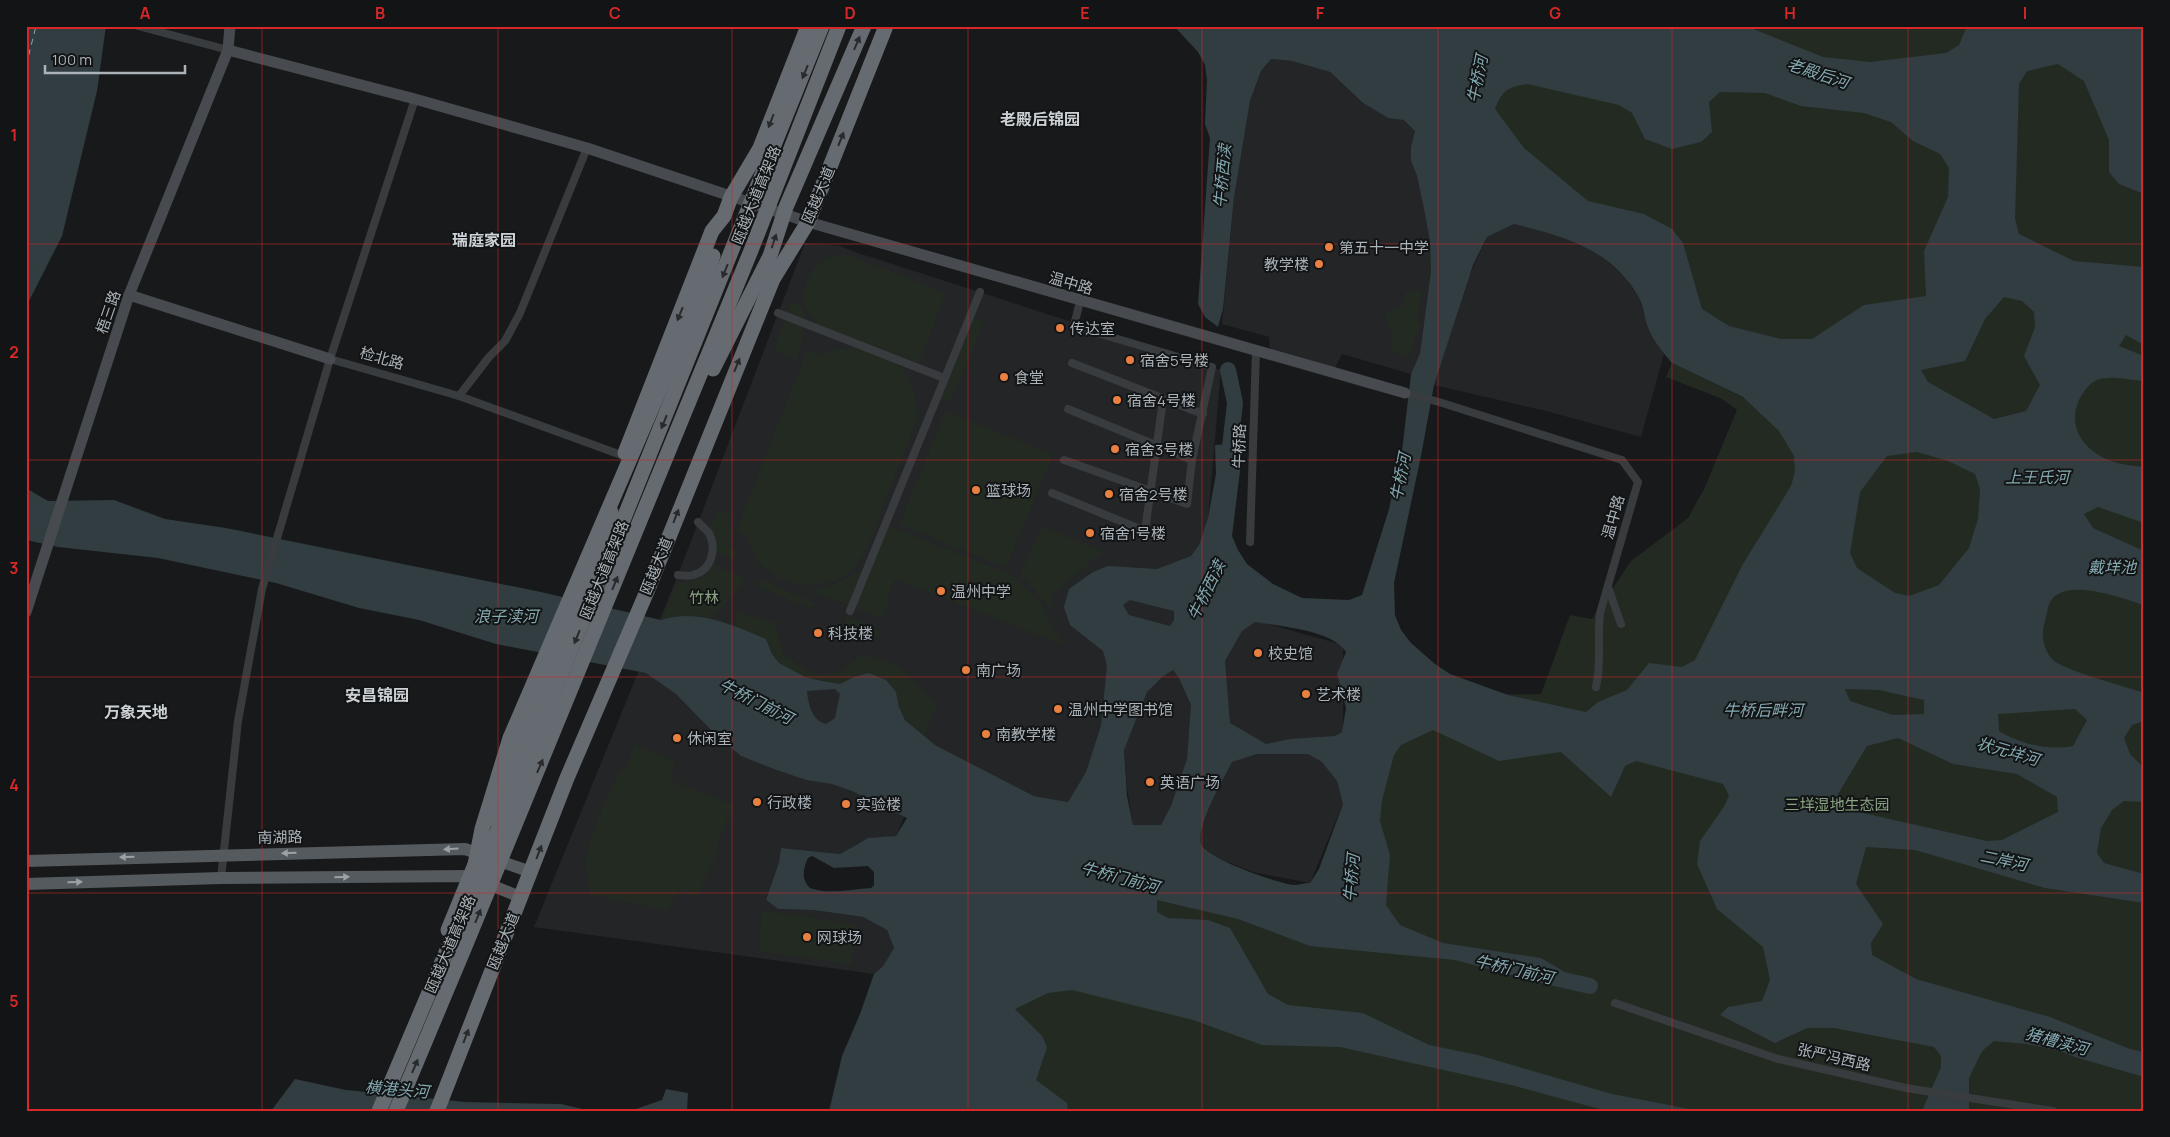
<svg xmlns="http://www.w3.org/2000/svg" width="2170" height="1137" font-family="Manrope,'Noto Sans SC',sans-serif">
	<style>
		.built { fill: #242527 }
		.green { fill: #232a22 }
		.water { fill: #313d40; fill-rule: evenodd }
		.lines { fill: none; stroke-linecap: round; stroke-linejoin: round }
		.river { stroke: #313d40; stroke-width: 16 }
		.ferry { stroke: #84aab2; stroke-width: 1; stroke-dasharray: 6 5; stroke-linecap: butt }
		.street { stroke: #393c3f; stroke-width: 8 }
		.secondary { stroke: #474b4f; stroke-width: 11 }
		.primary { stroke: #555a5e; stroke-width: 12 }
		.highway { stroke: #656b70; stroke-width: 15 }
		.highway-bridge { stroke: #656b70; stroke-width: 15 }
		.oneway { fill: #282a2c }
		.oneway2 { fill: #9aa1a7 }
		.grid { fill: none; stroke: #d62828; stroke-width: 1; stroke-opacity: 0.55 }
		.poi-dot { fill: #e98041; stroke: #131415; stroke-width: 2 }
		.labels { text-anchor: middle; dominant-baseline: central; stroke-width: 4; stroke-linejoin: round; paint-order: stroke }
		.street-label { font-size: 15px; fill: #abb3b9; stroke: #131415 }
		.poi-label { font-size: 15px; fill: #abb3b9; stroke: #131415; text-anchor: start }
		.park-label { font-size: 15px; fill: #8aa383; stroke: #131415 }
		.water-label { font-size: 16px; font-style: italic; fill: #84aab2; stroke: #131415 }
		.neighbourhood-label { font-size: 16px; font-weight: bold; fill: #ccd1d5; stroke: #131415 }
		.neatline { fill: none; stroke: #d62828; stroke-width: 2 }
		.grid-label { font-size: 16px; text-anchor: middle; font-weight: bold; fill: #d62828 }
	</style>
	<rect width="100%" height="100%" fill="#18191a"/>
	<g class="built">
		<path d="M1271,59L1292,61L1330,72L1363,103L1388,118L1408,116L1415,131L1411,146V161L1417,176L1424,208L1430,241L1431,262L1470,274L1487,237L1514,224L1558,234L1597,253L1623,274L1640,300L1648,329L1664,354L1641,437L1546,411L1434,385L1465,287L1431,271L1420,353L1411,374L1342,354L1335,368L1270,348L1269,337L1222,324L1234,198L1250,101L1261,71Z"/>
		<path d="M805,243L840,246L855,252L1221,370L1208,518L1212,608L1343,645V804L1310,883L1253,872L1133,825L1127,788L1124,749L1138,713L1103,698L1101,725L1086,772L1068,802L1034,796L935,745L896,836L862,841L840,854L781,848L779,862L766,900L778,909L813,910L863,917L887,930L894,948L883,966L874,974L534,927L678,575Z"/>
	</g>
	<g class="green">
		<path d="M1517,26H2144V1111H910L1002,834L1332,902L1374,696L1541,694L1570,615L1592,619L1631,561L1688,518L1705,487L1737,410L1722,399L1666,377L1672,363L1744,398L1754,376L1441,107Z"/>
		<path d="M848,255L946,293L919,363L817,324C814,320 809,316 807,311C798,291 810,263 832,256C837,255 843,255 848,255Z"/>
		<path d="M1422,291L1417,320L1420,326L1409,357L1390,352L1394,334C1379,318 1383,311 1403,306L1405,292Z"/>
		<path d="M799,303L807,319L797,361L774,350L790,304Z"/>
		<path d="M974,318L984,322L950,403L940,398Z"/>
		<path d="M854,348C898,357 918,372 917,419C906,447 895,476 884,504C876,526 870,551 853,569C839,583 811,588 792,583C765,575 756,562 747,537L736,531L807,350L821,355L837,349Z"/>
		<path d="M946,411L1053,455L1006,568L899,524Z"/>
		<path d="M718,510L730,514L728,528L733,533L728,545L737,552L734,559L716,552C718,542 717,536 709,529Z"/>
		<path d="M885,524L1014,576L1039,601L1063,645L895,579L887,598L890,600L883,619L811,591L837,583L867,567Z"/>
		<path d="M1043,526L1103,552L1052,594L1053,611L1020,574Z"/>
		<path d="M713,564L746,579L712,618L687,615L661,620L678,582C693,583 707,579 713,564Z"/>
		<path d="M759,579L815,603L812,609L756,586Z"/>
		<path d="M736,611L775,623L783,653L808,671L820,675L843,671L861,654L897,664L937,705L925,735C906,721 900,716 896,692L854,677C850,679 844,683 839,684C824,686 792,673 780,663C772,657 770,647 766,639L736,626Z"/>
		<path d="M847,616L883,632L880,639L844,623Z"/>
		<path d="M634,744L674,761L672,781L734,805L717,843L719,848L697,896L679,891L667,910L591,895C588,882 584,865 587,852C593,824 609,797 620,771L627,765Z"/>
		<path d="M762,910L855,924L852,965L758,951Z"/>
	</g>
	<g class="water">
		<path d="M26,26H106L97,91L62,236L26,307Z"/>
		<path d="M1174,26H1746L1823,57L1870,62L1946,53L1959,45L1967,26H2144V194L2119,184L2109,172V140L2084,81L2058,64L2027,71L2019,84L2015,219L2019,234L2074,261L2144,267V345L2126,335L2119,346L2144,356V381C2130,380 2107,374 2095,381C2086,386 2078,399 2076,409C2070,436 2092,456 2117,463C2126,465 2135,466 2144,467V523L2098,507L2084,514L2093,528L2144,551V605C2122,598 2064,576 2050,602C2047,609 2046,618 2044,625C2041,637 2044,651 2053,660C2063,670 2127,687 2144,693V721L2132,725L2124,738L2130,754L2144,768V802L2124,801L2112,810L2101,828L2097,853L2104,863L2144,874V903L2045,888L1915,850L1866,847L1856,884L1883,924L1871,943L1872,955L1916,979L2050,1017L2130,1049L2144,1052V1077L2075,1057L2060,1051L2027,1044L1994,1041L1982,1051L1969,1078V1111H1922L1941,1067V1056L1934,1047L1834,1028H1807L1775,1043L1720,1015L1728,1007L1762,1001L1770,980L1763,947L1717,909L1697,864L1700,841L1725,805L1729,795L1723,784L1636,761L1625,766L1611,797L1561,752L1499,761L1433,730L1401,745L1394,755L1382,800L1380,821L1390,855L1386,905L1400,925L1443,943L1541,958L1563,971L1567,983L1545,984L1455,960L1310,946L1238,919L1157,900V912L1168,918L1208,920L1230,928L1268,994L1288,1005L1363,1013L1429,1045L1478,1055L1612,1094L1700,1111H1607L1511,1085L1340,1047L1262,1045L1193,1020L1072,990L1048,993L1015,1009L1042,1036L1047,1047L1036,1080L1067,1103L1068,1111H829L842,1056L860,1014L874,974L883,966L894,948L887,930L863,917L813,910L778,909L766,900L779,862L781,848L840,854L868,838L896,836L907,818L852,791L832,784L806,780L774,769L741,756L717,736L676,694L646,673L496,644L419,620L359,608L276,583L158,558L58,547L26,540V488L48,501L114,500L165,519L226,528L541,592L661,620C697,608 733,625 766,639L772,654L779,663L805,677L822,681L840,684L854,677L869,673L886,680L896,692L899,707L905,720L935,745L1034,796L1068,802L1086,772L1101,725L1107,666L1103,651L1070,625L1064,607L1069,589L1093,572L1108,566L1157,569L1191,556L1199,545L1208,518L1216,474L1215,445L1231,444L1242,455L1232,536L1238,550L1247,564L1273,584L1302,598L1349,600L1362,595L1389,509L1402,451L1411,374L1420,353L1431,271L1430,241L1424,209L1417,176L1411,161V146L1415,131L1404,120L1388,118L1363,103L1330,72L1292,61L1271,59L1261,71L1250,101L1234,198L1223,309L1218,327L1205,317L1198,304L1210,138L1205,124L1207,80L1205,65L1198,52ZM1527,84L1619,105L1632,113L1645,139L1672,149L1701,142L1712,132L1709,102L1720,92L1765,93L1801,106L1864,113L1891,122L1913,141L1940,154L1949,168L1948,197L1924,251L1926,296L1864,305L1812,339H1781L1729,326L1702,309L1683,243L1672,229L1644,214L1588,201L1524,148L1495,109C1502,90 1508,87 1527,84ZM1514,224C1564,236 1613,250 1639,298C1644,307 1644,318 1648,328C1653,340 1663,353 1672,363L1743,397L1779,431L1794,456L1795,472L1791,486L1743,564L1695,660L1682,667L1649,663L1627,690L1598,702L1586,712L1508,695L1450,674L1435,664L1411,643L1401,630L1395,615L1394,583L1421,456L1434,385L1473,265L1487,237ZM2004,297L2022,301L2034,312L2035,327L2024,356L2040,385L2026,411L1994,419L1928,382L1921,370L1965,361L1985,319ZM1917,452L1948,461L1975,474L1980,489L1978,519L1969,548L1939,585L1909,596L1895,593L1857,568L1850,553L1860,492L1887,456ZM1130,600L1174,611V620L1170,626L1129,615L1123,605ZM1255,622C1279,626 1333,630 1346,652L1337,674L1346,708L1342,732L1335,736L1290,739L1266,744L1230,723L1225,661L1242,631ZM1173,670L1179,678L1191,705L1187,759L1171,806L1161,825H1133L1127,796L1124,750L1147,692L1162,677ZM835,689L840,694L835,718L826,724C812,721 808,703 807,691ZM1845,689L1879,690L1924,700V714L1893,715L1850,701ZM2075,709L2087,720L2073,746C2049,751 2020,744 1999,731L1998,714ZM1898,738L1953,764L2017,774L2057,797L2058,812L2002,840L1987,841L1863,813L1847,806L1838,794L1867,746ZM1257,754H1308L1322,762L1337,781L1343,804L1319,869L1310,883C1305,883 1299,885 1294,885C1279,884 1205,858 1201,844C1196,825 1223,780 1232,762ZM812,856L834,868L868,866L874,872V885L871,888C851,889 828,895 810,888C801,880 803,868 808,858Z"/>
		<path d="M295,1079L346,1090L465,1102L561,1104L591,1111H271Z"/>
		<path d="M666,1089L688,1093L687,1111H630L662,1100Z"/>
	</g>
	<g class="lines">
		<g class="river">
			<path d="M1228,370L1235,403L1228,464"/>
			<path d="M1546,976L1590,986"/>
		</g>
		<path class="ferry" d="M26,66L36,26"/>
		<g class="street">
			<path d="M138,26L228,50"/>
			<path d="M778,313L944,378"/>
			<path d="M330,359L459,396L624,456"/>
			<path d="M1072,363L1203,414"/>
			<path d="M1405,393L1439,402L1622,460L1638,482L1600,613C1597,639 1602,661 1596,687"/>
			<path d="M459,396L489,357L505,341L520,313L587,148"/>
			<path d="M1068,409L1192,460L1212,367L1074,326L1080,301"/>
			<path d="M1064,460L1187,504L1192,460"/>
			<path d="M1052,493L1145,531L1163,400"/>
			<path d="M1250,542L1256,351"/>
			<path d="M678,575C682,575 689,577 693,575C712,571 717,548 709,533C706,529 701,526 698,522"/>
			<path d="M1608,587L1621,624"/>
			<path d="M850,611L980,292"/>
			<path d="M221,878L238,721L262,589L330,359L415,99"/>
			<path d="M1615,1003L1778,1059L1906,1088L2053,1111"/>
		</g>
		<g class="secondary">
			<path d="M228,50L415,99L587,148L808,222L1405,393"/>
			<path d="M129,295L330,359"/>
			<path d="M26,612L129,295L228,50L230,26"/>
		</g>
		<g class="primary">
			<path d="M26,861L465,849L531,872"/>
			<path d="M26,884L221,878L469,876L520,897"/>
		</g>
		<g class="highway">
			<path d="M700,296L713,256"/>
			<path d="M625,453L712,231L724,216L731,197L760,148L808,26"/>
			<path d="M492,819L515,755L606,537L611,512"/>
			<path d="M448,930L478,857"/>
			<path d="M437,1111L567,778L648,589L773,279L808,222L886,26"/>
		</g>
		<g class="highway-bridge">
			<path d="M713,369L770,256L786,207L864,26"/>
			<path d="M474,870L482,829L510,738L700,296"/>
			<path d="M379,1111L510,801L822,26"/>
			<path d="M396,1111L466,944L750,253L839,26"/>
		</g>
	</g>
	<defs><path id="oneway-solid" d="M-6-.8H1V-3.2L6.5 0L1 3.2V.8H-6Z" transform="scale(1.25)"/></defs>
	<g class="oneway">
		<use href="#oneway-solid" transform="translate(857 43) rotate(-67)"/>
		<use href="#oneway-solid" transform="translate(805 72) rotate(112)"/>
		<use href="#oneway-solid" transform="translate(771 121) rotate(111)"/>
		<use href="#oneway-solid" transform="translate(841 139) rotate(-68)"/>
		<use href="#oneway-solid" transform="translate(774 241) rotate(-72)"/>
		<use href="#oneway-solid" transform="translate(725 271) rotate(112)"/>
		<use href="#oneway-solid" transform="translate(680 314) rotate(112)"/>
		<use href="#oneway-solid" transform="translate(737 365) rotate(-68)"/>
		<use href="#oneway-solid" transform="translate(664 422) rotate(112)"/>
		<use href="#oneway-solid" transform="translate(676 516) rotate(-69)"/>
		<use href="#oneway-solid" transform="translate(615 583) rotate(-68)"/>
		<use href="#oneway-solid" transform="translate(577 637) rotate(112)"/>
		<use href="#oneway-solid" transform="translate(540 766) rotate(-67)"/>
		<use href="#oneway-solid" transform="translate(539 852) rotate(-69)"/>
		<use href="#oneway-solid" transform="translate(478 916) rotate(-68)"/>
		<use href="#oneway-solid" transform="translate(466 1036) rotate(-69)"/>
		<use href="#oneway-solid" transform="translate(415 1066) rotate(-67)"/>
	</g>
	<g class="oneway2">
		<use href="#oneway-solid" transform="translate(451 849) rotate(177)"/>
		<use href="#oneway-solid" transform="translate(289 853) rotate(179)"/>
		<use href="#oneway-solid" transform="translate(127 857) rotate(178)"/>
		<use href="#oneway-solid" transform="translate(342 877) rotate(-1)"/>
		<use href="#oneway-solid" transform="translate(75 882) rotate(-2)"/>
	</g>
	<path class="grid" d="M262,26V1111M498,26V1111M732,26V1111M968,26V1111M1202,26V1111M1438,26V1111M1672,26V1111M1908,26V1111M26,244H2144M26,460H2144M26,677H2144M26,893H2144"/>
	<g class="poi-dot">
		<circle cx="1329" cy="247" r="5"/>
		<circle cx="1319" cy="264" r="5"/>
		<circle cx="1060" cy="328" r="5"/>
		<circle cx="1130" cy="360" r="5"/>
		<circle cx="1004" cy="377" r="5"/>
		<circle cx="1117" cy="400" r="5"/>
		<circle cx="1115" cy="449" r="5"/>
		<circle cx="976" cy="490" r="5"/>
		<circle cx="1109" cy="494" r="5"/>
		<circle cx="1090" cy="533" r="5"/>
		<circle cx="941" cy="591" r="5"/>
		<circle cx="818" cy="633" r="5"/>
		<circle cx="1258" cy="653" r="5"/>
		<circle cx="966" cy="670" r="5"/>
		<circle cx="1306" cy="694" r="5"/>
		<circle cx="1058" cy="709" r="5"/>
		<circle cx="986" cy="734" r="5"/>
		<circle cx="677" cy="738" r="5"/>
		<circle cx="1150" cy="782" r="5"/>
		<circle cx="757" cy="802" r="5"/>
		<circle cx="846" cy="804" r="5"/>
		<circle cx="807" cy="937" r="5"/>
	</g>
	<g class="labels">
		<g class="street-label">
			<text transform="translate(756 195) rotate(-68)">瓯越大道高架路</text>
			<text transform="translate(818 195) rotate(-67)">瓯越大道</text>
			<text transform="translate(1071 283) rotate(16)">温中路</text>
			<text transform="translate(108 312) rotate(-71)">梧三路</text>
			<text transform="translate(382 358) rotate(16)">检北路</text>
			<text transform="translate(1239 446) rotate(-88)">牛桥路</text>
			<text transform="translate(1613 517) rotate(-74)">温中路</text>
			<text transform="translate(656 566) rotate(-68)">瓯越大道</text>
			<text transform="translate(604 570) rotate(-68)">瓯越大道高架路</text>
			<text transform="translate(280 837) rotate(-1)">南湖路</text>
			<text transform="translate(503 941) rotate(-68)">瓯越大道</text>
			<text transform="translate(450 944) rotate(-67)">瓯越大道高架路</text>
			<text transform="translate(1834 1057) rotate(13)">张严冯西路</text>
		</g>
		<g class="poi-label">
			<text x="1339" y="247">第五十一中学</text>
			<text x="1309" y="264" text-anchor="end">教学楼</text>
			<text x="1070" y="328">传达室</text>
			<text x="1140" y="360">宿舍5号楼</text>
			<text x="1014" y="377">食堂</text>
			<text x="1127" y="400">宿舍4号楼</text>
			<text x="1125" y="449">宿舍3号楼</text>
			<text x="986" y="490">篮球场</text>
			<text x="1119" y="494">宿舍2号楼</text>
			<text x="1100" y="533">宿舍1号楼</text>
			<text x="951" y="591">温州中学</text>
			<text x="828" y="633">科技楼</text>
			<text x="1268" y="653">校史馆</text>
			<text x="976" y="670">南广场</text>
			<text x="1316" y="694">艺术楼</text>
			<text x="1068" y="709">温州中学图书馆</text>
			<text x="996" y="734">南教学楼</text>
			<text x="687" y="738">休闲室</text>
			<text x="1160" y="782">英语广场</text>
			<text x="767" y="802">行政楼</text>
			<text x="856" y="804">实验楼</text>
			<text x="817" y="937">网球场</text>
		</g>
		<g class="park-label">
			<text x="704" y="597">竹林</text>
			<text x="1837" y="804">三垟湿地生态园</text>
		</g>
		<g class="water-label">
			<text transform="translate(1818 73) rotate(18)">老殿后河</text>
			<text transform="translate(1477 79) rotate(-79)">牛桥河</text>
			<text transform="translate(1222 176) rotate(-85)">牛桥西渎</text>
			<text transform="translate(1400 477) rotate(-79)">牛桥河</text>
			<text x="2037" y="477">上王氏河</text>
			<text x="2112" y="567">戴垟池</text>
			<text transform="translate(1206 590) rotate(-64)">牛桥西渎</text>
			<text x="506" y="616">浪子渎河</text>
			<text transform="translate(756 701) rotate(27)">牛桥门前河</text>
			<text x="1763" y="710">牛桥后畔河</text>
			<text transform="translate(2008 751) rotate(16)">状元垟河</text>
			<text transform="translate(2004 860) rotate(12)">二岸河</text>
			<text transform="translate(1120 877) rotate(15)">牛桥门前河</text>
			<text transform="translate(1351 878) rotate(-85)">牛桥河</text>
			<text transform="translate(1514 969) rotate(13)">牛桥门前河</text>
			<text transform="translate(2057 1041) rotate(15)">猪槽渎河</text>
			<text transform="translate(397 1089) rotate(5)">横港头河</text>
		</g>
		<g class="neighbourhood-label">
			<text x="1040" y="119">老殿后锦园</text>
			<text x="484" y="240">瑞庭家园</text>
			<text x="377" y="695">安昌锦园</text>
			<text x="136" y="712">万象天地</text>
		</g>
	</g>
	<rect width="2170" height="1137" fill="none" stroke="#131415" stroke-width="55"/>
	<path d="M45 65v8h140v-8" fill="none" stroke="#abb3b9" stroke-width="2.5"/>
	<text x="52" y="65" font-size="15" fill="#abb3b9" stroke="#131415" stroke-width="4" paint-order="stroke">100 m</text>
	<rect x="28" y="28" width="2114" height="1082" class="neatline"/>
	<g class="grid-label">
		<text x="145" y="19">A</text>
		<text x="380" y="19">B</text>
		<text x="615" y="19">C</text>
		<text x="850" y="19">D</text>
		<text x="1085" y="19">E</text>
		<text x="1320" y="19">F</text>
		<text x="1555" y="19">G</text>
		<text x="1790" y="19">H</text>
		<text x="2025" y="19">I</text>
		<text x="14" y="141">1</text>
		<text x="14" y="358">2</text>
		<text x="14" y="574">3</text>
		<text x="14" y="791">4</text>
		<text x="14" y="1007">5</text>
	</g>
</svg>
